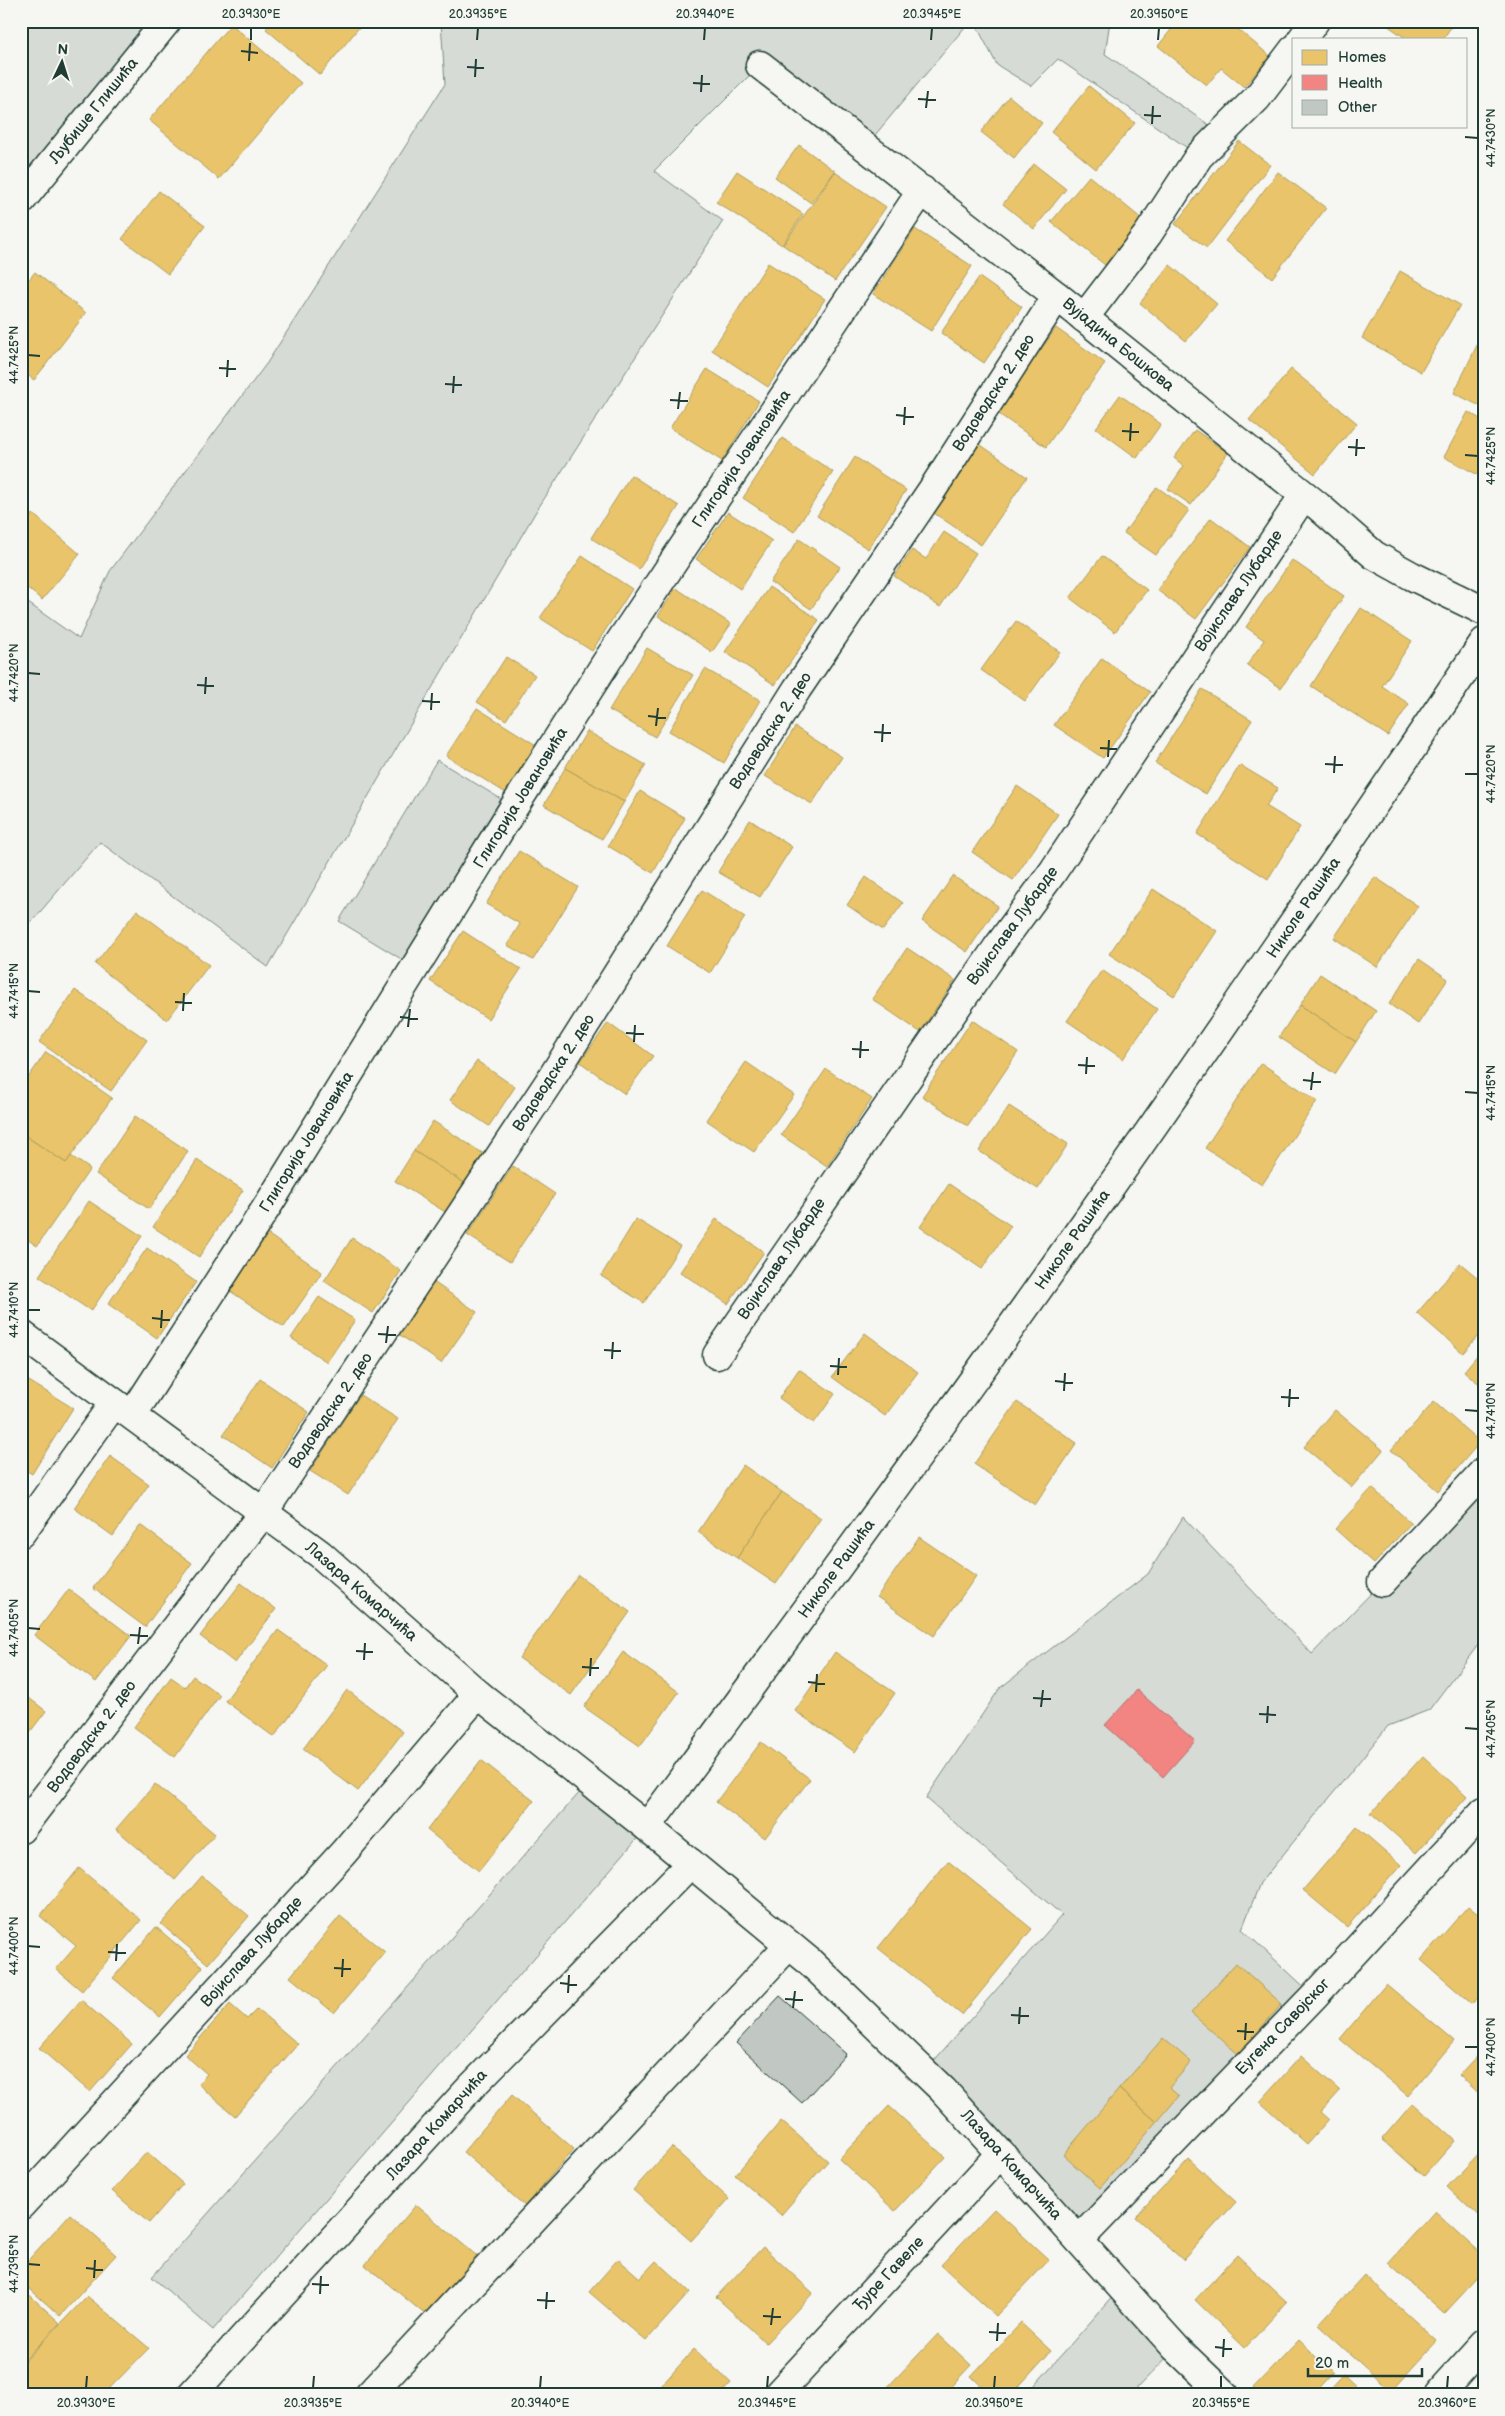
<svg xmlns="http://www.w3.org/2000/svg" width="1505" height="2416" font-family="'Balsamiq Sans',sans-serif">
	<style>
		.green { fill: #d6dbd6; stroke: #7a8c85 }
		.homes { fill: #e9c46a; stroke: #ac9c5a }
		.health { fill: #f28482; stroke: #b36f6b }
		.building { fill: #c1c8c3; stroke: #1f3d34 }
		.lines { fill: none; stroke-linecap: round; stroke-linejoin: round }
		.street-casing { stroke: #1f3d34; stroke-width: 31 }
		.street { stroke: #f6f6f2; stroke-width: 28 }
		.ticks { fill: none; stroke: #1f3d34; stroke-width: 2 }
		.labels { text-anchor: middle; dominant-baseline: central; stroke-width: 5; stroke-linejoin: round; paint-order: stroke }
		.street-label { font-size: 16px; fill: #1f3d34; stroke: #f6f6f2 }
		.neatline { fill: none; stroke: #1f3d34; stroke-width: 2 }
		.ticks-label { font-size: 12px; text-anchor: middle; fill: #1f3d34 }
	</style>
	<rect width="100%" height="100%" fill="#f6f6f2"/>
	<filter id="ink" filterUnits="userSpaceOnUse"><feTurbulence type="fractalNoise" baseFrequency=".02" numOctaves="2"/><feDisplacementMap in="SourceGraphic" scale="10" xChannelSelector="R" yChannelSelector="G"/><feConvolveMatrix kernelMatrix="1 2 1 2 8 2 1 2 1" color-interpolation-filters="sRGB"/></filter>
	<g filter="url(#ink)">
		<g class="green">
			<path d="M21,21H167L21,199Z"/>
			<path d="M441,21H970L865,147L760,65L654,171L723,221L535,513L268,967L100,842L34,919L21,931V598L79,639L110,571L267,363L445,84Z"/>
			<path d="M974,21H1110L1105,54L1221,133L1199,156L1058,59L1031,86L997,65Z"/>
			<path d="M437,760L514,807L416,968L339,921Z"/>
			<path d="M1484,1469V1637L1429,1710L1388,1726L1260,1883L1242,1929L1314,1996L1079,2240L924,2072L1062,1915L926,1798L1000,1688L1148,1574L1183,1517L1312,1654L1382,1582Z"/>
			<path d="M588,1783L647,1827L213,2330L152,2277Z"/>
			<path d="M1122,2286L1176,2348L1130,2395H1026Z"/>
		</g>
		<g class="homes">
			<path d="M272,21H356L361,25L320,75L266,29Z"/>
			<path d="M1178,21H1228L1270,56L1244,87L1221,68L1207,85L1158,46Z"/>
			<path d="M1381,21H1455L1443,39H1407Z"/>
			<path d="M231,24L301,83L219,179L149,120Z"/>
			<path d="M1089,86L1135,123L1096,169L1051,132Z"/>
			<path d="M1009,96L1042,123L1014,158L981,132Z"/>
			<path d="M1239,141L1270,165L1207,248L1175,224Z"/>
			<path d="M799,145L835,171L811,203L775,177Z"/>
			<path d="M1034,164L1066,189L1034,229L1003,204Z"/>
			<path d="M737,171L803,214L782,245L716,202Z"/>
			<path d="M835,172L886,207L835,281L783,245Z"/>
			<path d="M1278,172L1326,208L1272,278L1225,241Z"/>
			<path d="M1089,176L1142,219L1105,265L1051,222Z"/>
			<path d="M159,191L205,226L168,274L122,239Z"/>
			<path d="M915,229L972,266L931,331L873,294Z"/>
			<path d="M768,263L825,299L768,387L712,350Z"/>
			<path d="M1170,265L1217,304L1186,341L1140,303Z"/>
			<path d="M1400,271L1460,305L1421,372L1362,338Z"/>
			<path d="M35,272L86,313L34,380L21,370V286L23,287Z"/>
			<path d="M979,277L1022,307L984,363L941,333Z"/>
			<path d="M1056,328L1105,363L1046,447L996,412Z"/>
			<path d="M1479,341L1484,343V408L1454,393Z"/>
			<path d="M707,369L759,401L722,461L670,428Z"/>
			<path d="M1291,369L1357,423L1315,474L1249,420Z"/>
			<path d="M1120,395L1161,424L1137,458L1096,428Z"/>
			<path d="M1468,412L1484,421V478L1444,457Z"/>
			<path d="M1195,430L1228,453L1191,505L1168,489L1184,466L1174,458Z"/>
			<path d="M782,438L833,472L794,532L743,498Z"/>
			<path d="M978,443L1027,477L981,545L931,511Z"/>
			<path d="M855,457L906,490L868,549L817,516Z"/>
			<path d="M631,475L679,506L639,569L591,538Z"/>
			<path d="M1157,487L1189,510L1156,555L1124,533Z"/>
			<path d="M728,512L772,541L740,589L696,559Z"/>
			<path d="M33,514L80,554L42,600L21,583V572L23,570L21,568V529Z"/>
			<path d="M1211,518L1250,547L1196,619L1157,590Z"/>
			<path d="M944,532L976,553L940,607L894,576L912,550L926,559Z"/>
			<path d="M799,539L840,567L811,609L770,582Z"/>
			<path d="M582,556L632,589L592,651L540,618Z"/>
			<path d="M1102,556L1147,590L1115,632L1070,598Z"/>
			<path d="M1292,560L1344,596L1281,688L1247,665L1264,640L1246,627Z"/>
			<path d="M769,587L819,620L775,685L725,652Z"/>
			<path d="M676,588L731,624L712,652L658,616Z"/>
			<path d="M1361,608L1412,641L1382,686L1409,704L1388,736L1311,686Z"/>
			<path d="M1016,621L1060,652L1025,701L981,670Z"/>
			<path d="M647,648L693,675L655,737L609,710Z"/>
			<path d="M506,657L535,675L506,720L477,702Z"/>
			<path d="M1102,658L1150,692L1103,758L1054,725Z"/>
			<path d="M705,669L760,700L724,763L669,731Z"/>
			<path d="M1202,689L1252,720L1206,794L1155,763Z"/>
			<path d="M477,708L536,745L506,793L446,756Z"/>
			<path d="M795,727L842,757L812,804L765,776Z"/>
			<path d="M587,731L646,765L624,802L565,768Z"/>
			<path d="M1240,765L1278,788L1266,806L1300,827L1268,879L1197,834Z"/>
			<path d="M565,768L624,802L602,839L544,805Z"/>
			<path d="M1017,786L1058,814L1013,880L972,852Z"/>
			<path d="M640,791L685,818L653,873L608,846Z"/>
			<path d="M750,820L792,847L760,897L718,872Z"/>
			<path d="M519,851L578,887L533,960L507,945L520,924L486,904Z"/>
			<path d="M953,876L998,906L967,952L922,921Z"/>
			<path d="M866,877L903,903L883,930L847,905Z"/>
			<path d="M1375,877L1418,906L1377,967L1334,938Z"/>
			<path d="M1153,889L1217,931L1174,996L1109,954Z"/>
			<path d="M702,890L745,917L710,973L667,946Z"/>
			<path d="M137,910L209,965L167,1020L95,964Z"/>
			<path d="M463,931L521,969L488,1019L430,981Z"/>
			<path d="M907,948L955,980L920,1032L872,999Z"/>
			<path d="M1419,959L1448,979L1418,1024L1389,1004Z"/>
			<path d="M1102,970L1157,1009L1123,1059L1067,1021Z"/>
			<path d="M1320,974L1376,1011L1356,1042L1300,1005Z"/>
			<path d="M75,990L147,1040L111,1091L39,1042Z"/>
			<path d="M1300,1005L1356,1042L1335,1074L1279,1037Z"/>
			<path d="M972,1020L1018,1052L968,1126L922,1096Z"/>
			<path d="M608,1023L653,1056L625,1094L580,1062Z"/>
			<path d="M46,1052L112,1098L66,1163L21,1133V1088Z"/>
			<path d="M477,1061L515,1087L489,1126L450,1100Z"/>
			<path d="M746,1062L794,1095L754,1152L706,1120Z"/>
			<path d="M1261,1063L1317,1101L1262,1185L1205,1148Z"/>
			<path d="M826,1069L872,1099L827,1166L781,1135Z"/>
			<path d="M1009,1106L1068,1144L1038,1189L979,1151Z"/>
			<path d="M135,1116L188,1151L149,1209L96,1174Z"/>
			<path d="M433,1121L484,1154L466,1184L414,1151Z"/>
			<path d="M21,1133L66,1163L71,1156L90,1169L37,1246L21,1235V1231L26,1223L21,1219Z"/>
			<path d="M414,1151L466,1184L447,1213L395,1181Z"/>
			<path d="M197,1160L243,1190L199,1257L153,1227Z"/>
			<path d="M513,1166L555,1194L510,1262L467,1235Z"/>
			<path d="M949,1184L1011,1226L982,1269L920,1227Z"/>
			<path d="M89,1201L142,1236L91,1311L39,1276Z"/>
			<path d="M21,1219L26,1223L21,1231Z"/>
			<path d="M636,1219L680,1246L644,1303L601,1276Z"/>
			<path d="M716,1219L764,1252L728,1304L680,1272Z"/>
			<path d="M266,1233L322,1272L284,1327L227,1289Z"/>
			<path d="M352,1238L401,1271L373,1313L324,1281Z"/>
			<path d="M147,1248L196,1282L157,1338L108,1304Z"/>
			<path d="M1460,1263L1484,1283V1329L1463,1353L1417,1313Z"/>
			<path d="M432,1281L477,1312L441,1363L397,1333Z"/>
			<path d="M319,1297L355,1320L327,1362L291,1338Z"/>
			<path d="M865,1333L918,1372L885,1416L832,1377Z"/>
			<path d="M1484,1347V1388L1464,1371Z"/>
			<path d="M799,1369L835,1394L814,1423L779,1398Z"/>
			<path d="M24,1378L73,1408L32,1474L21,1467V1382Z"/>
			<path d="M260,1379L309,1412L272,1468L223,1435Z"/>
			<path d="M360,1395L398,1419L348,1495L310,1471Z"/>
			<path d="M1017,1402L1077,1443L1035,1505L974,1464Z"/>
			<path d="M1434,1402L1480,1442L1438,1491L1391,1450Z"/>
			<path d="M1335,1410L1383,1450L1352,1487L1304,1447Z"/>
			<path d="M110,1456L149,1484L113,1536L74,1508Z"/>
			<path d="M743,1465L782,1492L737,1558L698,1532Z"/>
			<path d="M1372,1488L1411,1523L1374,1564L1335,1529Z"/>
			<path d="M782,1492L821,1518L776,1584L737,1558Z"/>
			<path d="M140,1525L192,1563L145,1627L93,1588Z"/>
			<path d="M919,1537L976,1576L934,1636L877,1597Z"/>
			<path d="M578,1575L630,1612L571,1695L519,1658Z"/>
			<path d="M241,1583L276,1609L235,1663L200,1636Z"/>
			<path d="M69,1589L131,1636L96,1682L34,1635Z"/>
			<path d="M278,1630L327,1665L274,1737L225,1701Z"/>
			<path d="M623,1652L679,1692L640,1746L584,1707Z"/>
			<path d="M835,1652L895,1693L855,1752L795,1711Z"/>
			<path d="M193,1676L220,1695L175,1757L134,1727L171,1677L185,1687Z"/>
			<path d="M347,1690L403,1732L358,1791L303,1749Z"/>
			<path d="M21,1692L46,1711L21,1744Z"/>
			<path d="M761,1742L810,1779L765,1838L716,1802Z"/>
			<path d="M1423,1756L1467,1797L1416,1853L1371,1813Z"/>
			<path d="M481,1760L534,1801L479,1871L427,1830Z"/>
			<path d="M155,1784L215,1834L175,1880L116,1829Z"/>
			<path d="M1357,1827L1401,1865L1347,1927L1303,1890Z"/>
			<path d="M948,1861L1032,1929L962,2015L878,1948Z"/>
			<path d="M79,1868L141,1920L82,1991L56,1969L76,1946L40,1916Z"/>
			<path d="M202,1876L249,1916L208,1964L161,1924Z"/>
			<path d="M1468,1906L1484,1919V1991L1472,2004L1421,1960Z"/>
			<path d="M340,1916L385,1952L334,2013L290,1977Z"/>
			<path d="M156,1927L203,1967L160,2017L113,1978Z"/>
			<path d="M1236,1963L1282,2004L1238,2054L1191,2013Z"/>
			<path d="M1386,1984L1454,2041L1408,2096L1340,2039Z"/>
			<path d="M81,2000L132,2044L90,2092L39,2048Z"/>
			<path d="M230,2004L247,2019L257,2009L298,2044L235,2116L198,2084L207,2074L185,2055Z"/>
			<path d="M1163,2038L1191,2062L1169,2088L1179,2096L1157,2122L1119,2089Z"/>
			<path d="M1484,2048V2098L1459,2075Z"/>
			<path d="M1301,2056L1340,2091L1321,2112L1329,2119L1307,2144L1260,2102Z"/>
			<path d="M1119,2089L1157,2122L1100,2188L1063,2155Z"/>
			<path d="M512,2095L574,2149L525,2206L463,2152Z"/>
			<path d="M1413,2103L1455,2141L1424,2176L1382,2139Z"/>
			<path d="M889,2106L945,2157L895,2211L839,2159Z"/>
			<path d="M781,2121L828,2161L781,2215L735,2175Z"/>
			<path d="M672,2147L729,2199L691,2241L633,2190Z"/>
			<path d="M1484,2148V2222L1447,2187Z"/>
			<path d="M147,2152L183,2184L149,2223L112,2191Z"/>
			<path d="M1189,2159L1236,2202L1183,2260L1135,2217Z"/>
			<path d="M416,2205L477,2256L427,2316L365,2265Z"/>
			<path d="M994,2209L1049,2260L996,2316L941,2265Z"/>
			<path d="M1435,2211L1484,2256V2271L1444,2314L1388,2263Z"/>
			<path d="M70,2214L116,2255L60,2316L21,2281V2268Z"/>
			<path d="M763,2247L813,2293L766,2343L716,2297Z"/>
			<path d="M1237,2255L1287,2302L1245,2348L1195,2300Z"/>
			<path d="M618,2259L640,2278L656,2261L690,2292L646,2341L589,2292Z"/>
			<path d="M1364,2275L1437,2341L1391,2391L1318,2325Z"/>
			<path d="M21,2287L60,2323L21,2364Z"/>
			<path d="M87,2296L149,2348L103,2395H21V2365Z"/>
			<path d="M1021,2323L1051,2351L1011,2395H991L971,2376Z"/>
			<path d="M938,2334L971,2365L943,2395H880Z"/>
			<path d="M1299,2340L1333,2372L1312,2395H1260L1253,2388Z"/>
			<path d="M694,2349L731,2383L720,2395H653Z"/>
			<path d="M1343,2375L1364,2395H1324Z"/>
		</g>
		<path class="health" d="M1137,1690L1195,1741L1163,1777L1105,1725Z"/>
		<path class="building" d="M780,1996L846,2054L802,2103L736,2043Z"/>
		<g class="lines">
			<defs>
				<g id="street">
					<path d="M1302,39L1315,21"/>
					<path d="M760,65L1057,296L1318,506L1374,555L1412,576L1484,611"/>
					<path d="M21,201L167,21"/>
					<path d="M1084,318L1148,234L1199,156L1257,98L1294,49"/>
					<path d="M21,1334L320,1554L478,1694L647,1827L810,1962L943,2090L1176,2348L1225,2395"/>
					<path d="M717,1355L997,948L1052,873L1304,495"/>
					<path d="M133,1414L270,1202L514,807L607,661L922,190"/>
					<path d="M21,1533L114,1403"/>
					<path d="M1382,1582L1484,1471"/>
					<path d="M647,1827C791,1632 935,1436 1075,1237C1214,1041 1349,842 1484,642"/>
					<path d="M21,1829L263,1513L549,1082L797,689L932,490L1057,296"/>
					<path d="M21,2205L344,1852L478,1694"/>
					<path d="M1079,2240L1314,1996L1484,1811"/>
					<path d="M191,2395L471,2087L691,1863"/>
					<path d="M369,2395L789,1945"/>
					<path d="M777,2395L1001,2153"/>
					<path d="M1438,2395L1484,2344"/>
				</g>
			</defs>
			<use href="#street" class="street-casing"/>
			<use href="#street" class="street"/>
		</g>
	</g>
	<path class="ticks" d="M251,40V28M477,40L478,28M704,40L705,28M931,40L932,28M1158,40L1159,28M241,51L258,53M249,61L250,43M467,67L484,68M475,77L476,59M693,83L710,84M701,92L702,75M918,99L936,100M926,108L928,91M1144,115L1161,116M1152,124L1153,106M1465,137L1478,138M28,355L40,356M219,368L236,369M227,377L228,360M445,384L462,385M453,393L454,376M670,400L688,401M678,409L680,392M896,415L914,417M904,425L905,407M1122,431L1139,432M1130,441L1131,423M1348,447L1365,448M1465,455L1478,456M1356,456L1357,439M28,673L40,674M197,685L214,686M205,694L206,677M422,701L440,702M431,710L432,693M648,716L666,718M656,726L658,708M874,732L891,733M882,742L883,724M1100,748L1117,749M1108,757L1109,740M1325,764L1343,765M1334,773L1335,756M1465,774H1478M28,991L40,992M175,1002L192,1003M183,1011L184,993M400,1017L418,1019M408,1027L410,1009M626,1033L644,1034M634,1042L635,1025M852,1049L869,1050M860,1058L861,1041M1078,1065L1095,1066M1086,1074L1087,1057M1303,1080L1321,1082M1311,1090L1313,1072M1465,1092L1478,1093M28,1310H40M152,1318L170,1320M161,1328L162,1310M378,1334L396,1335M386,1343L388,1326M604,1350L621,1351M612,1359L613,1342M830,1366L847,1367M838,1375L839,1358M1055,1381L1073,1383M1064,1391L1065,1373M1281,1397L1299,1398M1289,1407L1290,1389M1465,1410L1478,1411M28,1628L40,1629M130,1635L148,1636M138,1644L140,1627M356,1651L373,1652M364,1660L365,1643M582,1667L599,1668M590,1676L591,1658M808,1682L825,1684M816,1692L817,1674M1033,1698L1051,1699M1041,1707L1043,1690M1259,1714L1276,1715M1267,1723L1268,1706M1465,1728L1478,1729M28,1946L40,1947M108,1952L126,1953M116,1961L117,1944M334,1968L351,1969M342,1977L343,1959M560,1983L577,1985M568,1993L569,1975M785,1999L803,2000M793,2008L795,1991M1011,2015L1029,2016M1019,2024L1020,2007M1237,2031L1254,2032M1245,2040L1246,2023M1465,2047H1478M28,2264L40,2265M86,2268L103,2270M94,2278L95,2260M312,2284L329,2285M320,2294L321,2276M537,2300L555,2301M546,2309L547,2292M763,2316L781,2317M771,2325L773,2308M989,2332L1006,2333M997,2341L998,2323M1215,2347L1232,2349M1223,2357L1224,2339M86,2388L87,2376M313,2388L314,2376M540,2388L541,2376M767,2388L768,2376M994,2388L995,2376M1221,2388V2376M1447,2388L1448,2376"/>
	<g class="labels">
		<g class="street-label">
			<text transform="translate(94 111) rotate(-51)">Љубише Глишића</text>
			<text transform="translate(1118 345) rotate(39)">Вујадина Бошкова</text>
			<text transform="translate(994 393) rotate(-57)">Водоводска 2. део</text>
			<text transform="translate(742 459) rotate(-56)">Глигорија Јовановића</text>
			<text transform="translate(1239 591) rotate(-56)">Војислава Лубарде</text>
			<text transform="translate(771 731) rotate(-57)">Водоводска 2. део</text>
			<text transform="translate(521 798) rotate(-58)">Глигорија Јовановића</text>
			<text transform="translate(1304 908) rotate(-56)">Николе Рашића</text>
			<text transform="translate(1013 926) rotate(-54)">Војислава Лубарде</text>
			<text transform="translate(554 1073) rotate(-57)">Водоводска 2. део</text>
			<text transform="translate(307 1142) rotate(-58)">Глигорија Јовановића</text>
			<text transform="translate(1073 1240) rotate(-55)">Николе Рашића</text>
			<text transform="translate(782 1259) rotate(-56)">Војислава Лубарде</text>
			<text transform="translate(331 1411) rotate(-56)">Водоводска 2. део</text>
			<text transform="translate(837 1569) rotate(-54)">Николе Рашића</text>
			<text transform="translate(361 1592) rotate(41)">Лазара Комарчића</text>
			<text transform="translate(92 1737) rotate(-53)">Водоводска 2. део</text>
			<text transform="translate(252 1952) rotate(-48)">Војислава Лубарде</text>
			<text transform="translate(1283 2027) rotate(-46)">Еугена Савојског</text>
			<text transform="translate(437 2125) rotate(-48)">Лазара Комарчића</text>
			<text transform="translate(1011 2165) rotate(48)">Лазара Комарчића</text>
			<text transform="translate(889 2274) rotate(-47)">Ђуре Гавеле</text>
		</g>
	</g>
	<rect width="1505" height="2416" fill="none" stroke="#f6f6f2" stroke-width="55"/>
	<rect x="1292" y="38" width="175" height="90" fill="#f6f6f2" stroke="#a0aca6"/>
	<rect x="1302" y="50" width="25" height="15" fill="#e9c46a" stroke="#a0aca6"/>
	<text x="1338" y="62" font-size="15" fill="#1f3d34">Homes</text>
	<rect x="1302" y="75" width="25" height="15" fill="#f28482" stroke="#a0aca6"/>
	<text x="1338" y="88" font-size="15" fill="#1f3d34">Health</text>
	<rect x="1302" y="100" width="25" height="15" fill="#c1c8c3" stroke="#a0aca6"/>
	<text x="1338" y="112" font-size="15" fill="#1f3d34">Other</text>
	<g transform="translate(62 62) rotate(4)" stroke="#f6f6f2" stroke-width="4" paint-order="stroke">
	<path d="M0-4L9 19L0 12L-9 19Z" fill="#1f3d34"/>
	<text y="-8" font-size="14" font-weight="bold" text-anchor="middle" fill="#1f3d34">N</text>
	</g>
	<path d="M1308 2368v8h114v-8" fill="none" stroke="#1f3d34" stroke-width="2.5"/>
	<text x="1315" y="2368" font-size="15" fill="#1f3d34" stroke="#f6f6f2" stroke-width="4" paint-order="stroke">20 m</text>
	<rect x="28" y="28" width="1450" height="2360" class="neatline"/>
	<g class="ticks-label">
		<text x="251" y="18">20.3930°E</text>
		<text x="478" y="18">20.3935°E</text>
		<text x="705" y="18">20.3940°E</text>
		<text x="932" y="18">20.3945°E</text>
		<text x="1159" y="18">20.3950°E</text>
		<text transform="translate(1491 138) rotate(-90)" y="4">44.7430°N</text>
		<text transform="translate(14 355) rotate(-90)" y="4">44.7425°N</text>
		<text transform="translate(1491 456) rotate(-90)" y="4">44.7425°N</text>
		<text transform="translate(14 673) rotate(-90)" y="4">44.7420°N</text>
		<text transform="translate(1491 774) rotate(-90)" y="4">44.7420°N</text>
		<text transform="translate(14 991) rotate(-90)" y="4">44.7415°N</text>
		<text transform="translate(1491 1093) rotate(-90)" y="4">44.7415°N</text>
		<text transform="translate(14 1310) rotate(-90)" y="4">44.7410°N</text>
		<text transform="translate(1491 1411) rotate(-90)" y="4">44.7410°N</text>
		<text transform="translate(14 1628) rotate(-90)" y="4">44.7405°N</text>
		<text transform="translate(1491 1729) rotate(-90)" y="4">44.7405°N</text>
		<text transform="translate(14 1946) rotate(-90)" y="4">44.7400°N</text>
		<text transform="translate(1491 2047) rotate(-90)" y="4">44.7400°N</text>
		<text transform="translate(14 2264) rotate(-90)" y="4">44.7395°N</text>
		<text x="86" y="2407">20.3930°E</text>
		<text x="313" y="2407">20.3935°E</text>
		<text x="540" y="2407">20.3940°E</text>
		<text x="767" y="2407">20.3945°E</text>
		<text x="994" y="2407">20.3950°E</text>
		<text x="1221" y="2407">20.3955°E</text>
		<text x="1447" y="2407">20.3960°E</text>
	</g>
</svg>
